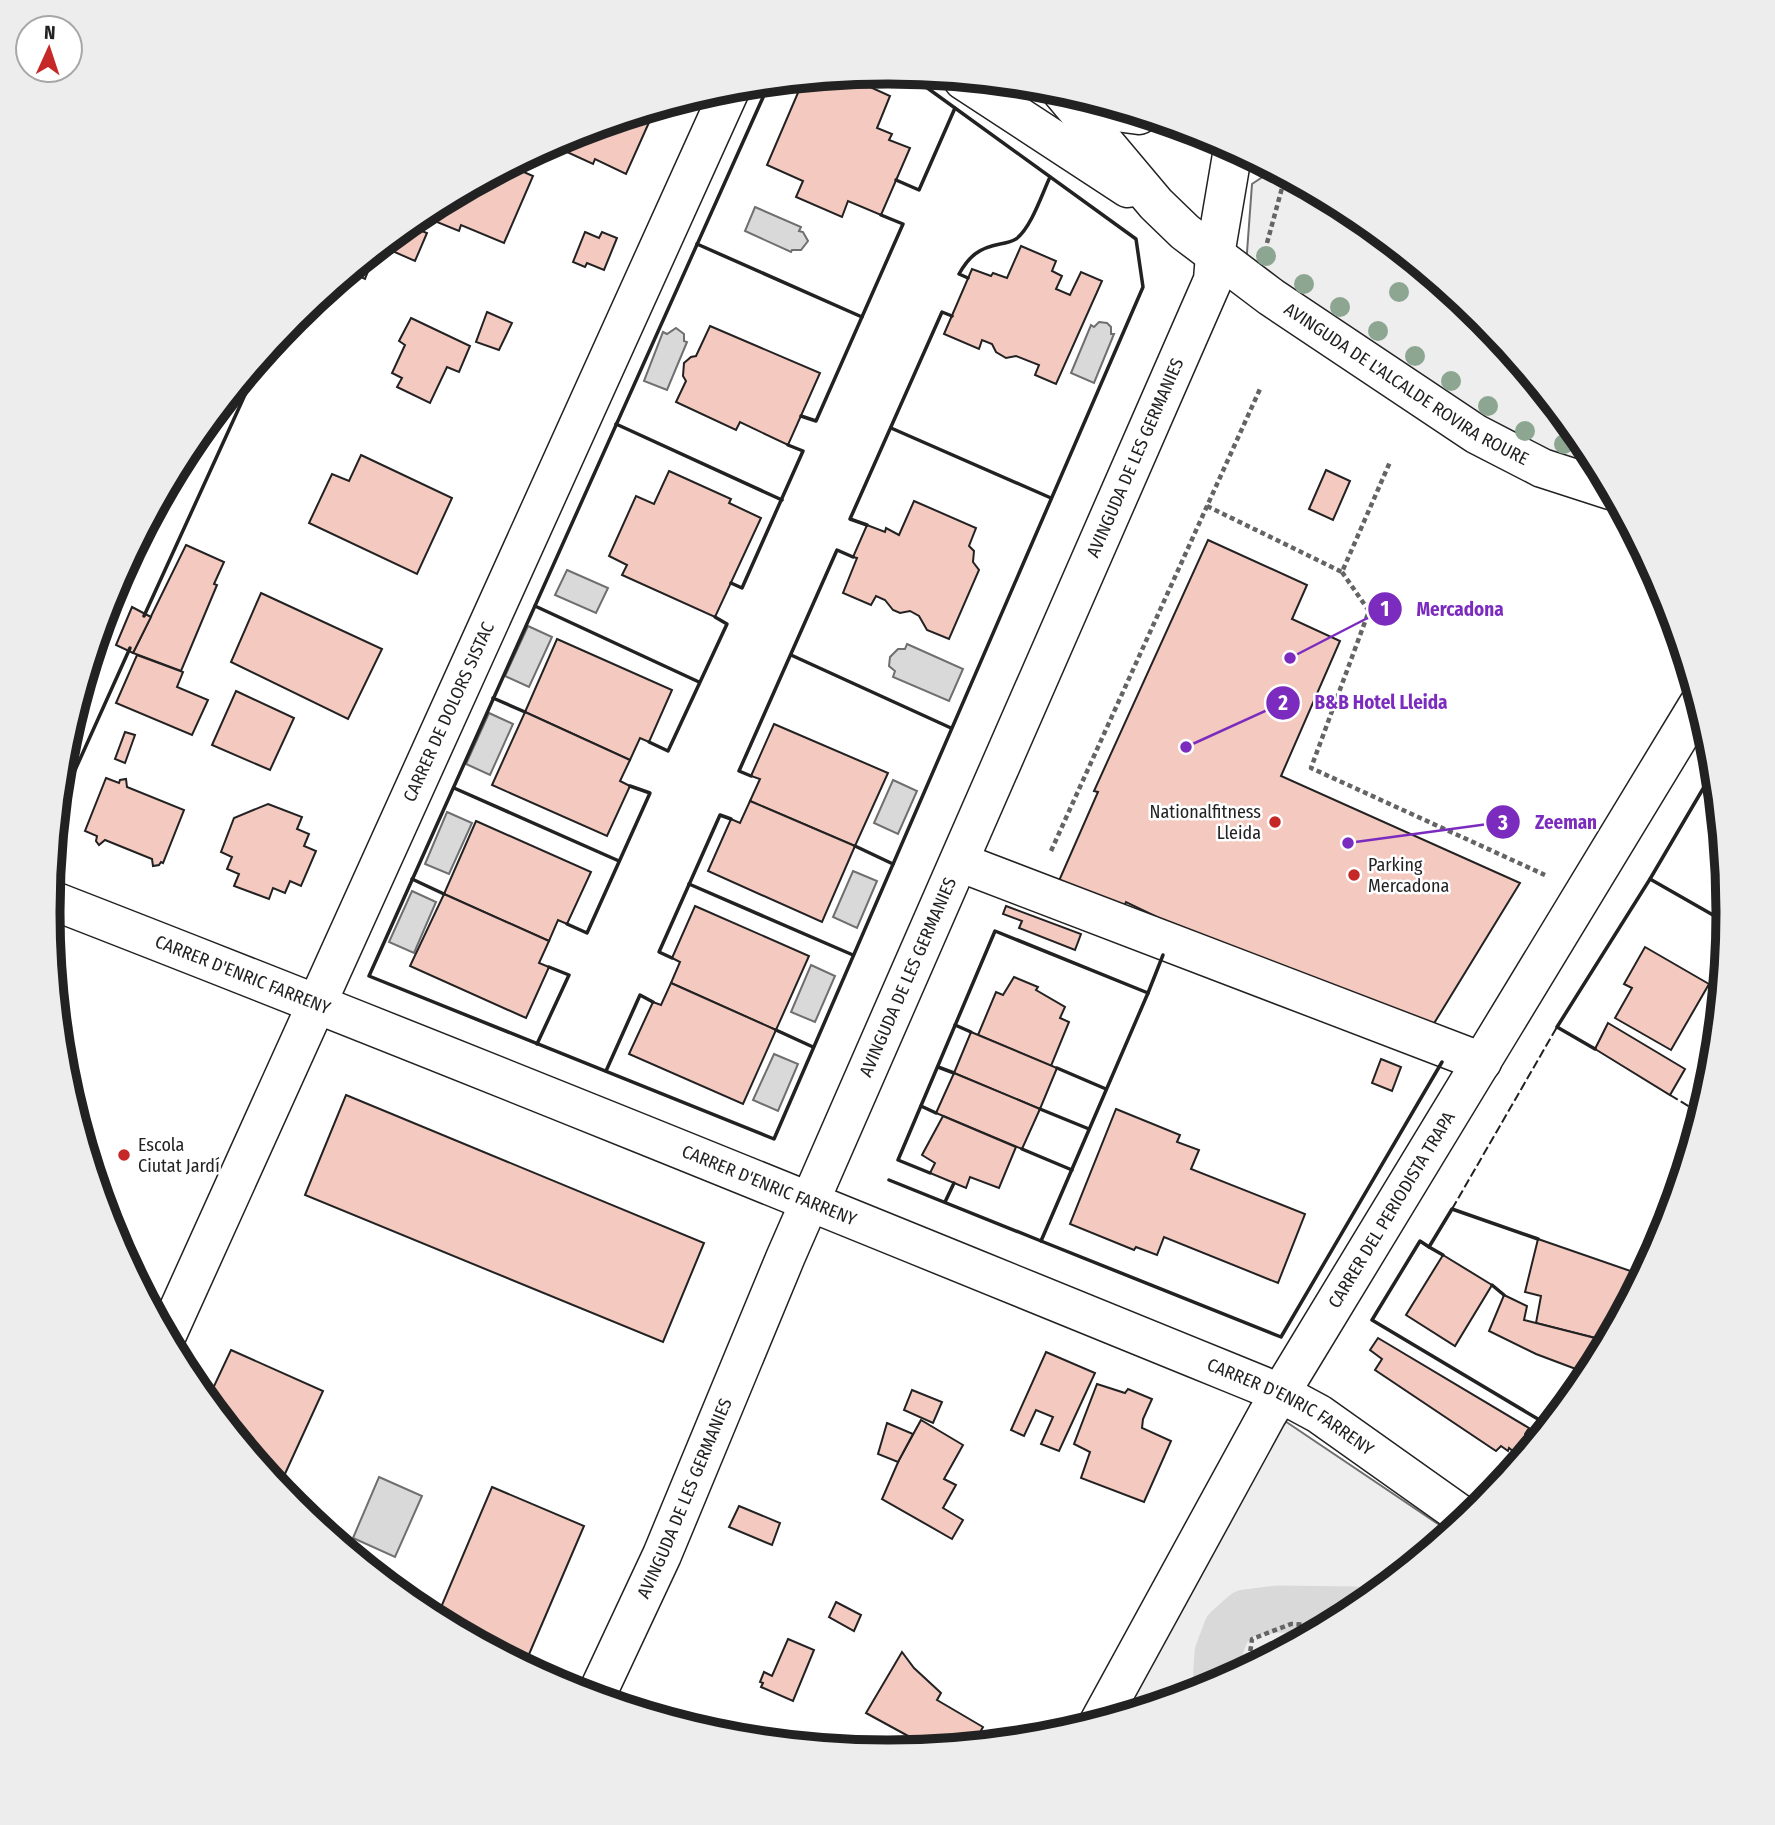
<svg xmlns="http://www.w3.org/2000/svg" width="1775" height="1825" font-family="'Fira Sans Condensed',sans-serif">
	<style>
		.green { fill: #eee; stroke: #6f6f6f; stroke-width: 2 }
		.water { fill: #d9d9d9; stroke: #6f6f6f; stroke-width: 2 }
		.lines { fill: none; stroke-linecap: round; stroke-linejoin: round }
		.canal { stroke: #d9d9d9; stroke-width: 47 }
		.building { fill: #f3c9c0; stroke: #222; stroke-width: 2 }
		.minor-casing { stroke: #222; stroke-width: 41 }
		.major-casing { stroke: #222; stroke-width: 41 }
		.path { stroke: #646464; stroke-width: 4.5; stroke-dasharray: 5 3.5; stroke-linecap: butt }
		.minor { stroke: #fff; stroke-width: 38 }
		.major { stroke: #fff; stroke-width: 38 }
		.fence { stroke: #222; stroke-width: 2; stroke-dasharray: 9 3.5; stroke-linecap: butt }
		.wall { stroke: #222; stroke-width: 3.5 }
		.tree { fill: #8da692 }
		.poi-dot { fill: #c62828; stroke: #fff; stroke-width: 2.5 }
		.labels { text-anchor: middle; dominant-baseline: central; stroke-width: 5; stroke-linejoin: round; paint-order: stroke }
		.street-label { font-size: 18px; fill: #222; stroke: #fff }
		.poi-label { font-size: 18px; fill: #222; stroke: #fff; text-anchor: start }
		.rim { fill: none; stroke: #222; stroke-width: 9 }
		.leader { fill: none; stroke: #7b2cbf; stroke-width: 2.5 }
		.callout-dot { fill: #7b2cbf; stroke: #fff; stroke-width: 2.5 }
		.mark-label { font-size: 21px; text-anchor: middle; font-weight: bold; fill: #fff }
		.callout-label { font-size: 19px; text-anchor: middle; font-weight: bold; fill: #7b2cbf; stroke: #fff; stroke-width: 5; stroke-linejoin: round; paint-order: stroke }
	</style>
	<rect width="100%" height="100%" fill="#fff"/>
	<g class="green">
		<path d="M1264,176L1296,183L1355,214L1482,319L1586,446L1603,478L1545,462L1246,266L1252,184Z"/>
		<path d="M1276,1415L1450,1532L1354,1611L1209,1689L1109,1719Z"/>
	</g>
	<g class="water">
		<path d="M755,207L801,227L799,231L803,232L808,241L801,250H792L791,252L745,231Z"/>
		<path d="M1099,322L1107,323L1111,327V334H1114L1094,383L1071,373L1091,325L1094,327Z"/>
		<path d="M676,328L684,334V341L687,342L667,390L644,381L663,332L667,334Z"/>
		<path d="M567,570L608,588L596,613L555,595Z"/>
		<path d="M528,626L552,637L529,687L505,676Z"/>
		<path d="M907,644L963,669L949,701L893,677L895,671L889,666L890,657L898,649H905Z"/>
		<path d="M489,713L513,724L490,775L466,764Z"/>
		<path d="M893,780L917,791L898,834L874,823Z"/>
		<path d="M447,812L472,823L449,874L425,864Z"/>
		<path d="M853,871L877,881L857,928L833,917Z"/>
		<path d="M412,891L436,902L414,953L389,942Z"/>
		<path d="M811,965L835,976L815,1022L791,1012Z"/>
		<path d="M774,1054L798,1064L778,1111L753,1100Z"/>
		<path d="M379,1477L422,1496L395,1557L353,1538Z"/>
	</g>
	<g class="lines">
		<path class="canal" d="M1216,1685L1218,1653L1227,1629L1245,1613L1278,1609L1355,1610"/>
	</g>
	<g class="building">
		<path d="M842,77L844,82L854,87L857,81L890,96L877,128L892,134L889,140L910,148L881,215L848,201L842,217L796,197L803,181L767,165L803,81Z"/>
		<path d="M655,109L626,174L595,159L593,164L556,147L559,140L566,136Z"/>
		<path d="M510,166L533,176L504,243L461,225L459,231L432,220L436,208L433,207Z"/>
		<path d="M411,222L409,226L427,233L415,261L381,246Z"/>
		<path d="M585,232L599,238L602,232L617,238L604,270L587,263L585,267L573,262Z"/>
		<path d="M1021,246L1056,261L1052,271L1062,276L1056,289L1070,295L1081,272L1102,281L1056,384L1035,375L1039,365L1016,356L1006,358L996,352L992,344L982,340L979,349L944,334L972,269L991,276L993,273L1007,278Z"/>
		<path d="M371,255L374,256L365,279L350,272Z"/>
		<path d="M487,312L512,323L499,350L476,342Z"/>
		<path d="M411,318L470,346L459,372L447,367L430,403L397,387L402,378L392,373L405,345L399,341Z"/>
		<path d="M710,326L820,373L788,445L740,422L736,430L676,402L686,381L683,376L684,363L691,357L696,356Z"/>
		<path d="M361,455L452,498L417,574L309,523L332,474L349,481Z"/>
		<path d="M1326,470L1350,481L1333,520L1309,509Z"/>
		<path d="M669,471L731,499L729,503L761,518L715,617L622,575L627,565L609,556L636,496L654,504Z"/>
		<path d="M914,501L976,528L969,546L974,551L973,562L979,570L949,639L927,630L919,616L910,611L900,613L893,610L885,600L876,596L871,605L843,593L857,558L853,557L867,525L885,532L886,528L899,535Z"/>
		<path d="M1208,540L1307,585L1292,619L1340,641L1281,776L1520,883L1433,1025L1159,918L1126,902L1122,911L1058,883L1098,792L1094,791Z"/>
		<path d="M186,545L224,562L214,584L217,585L181,671L133,653Z"/>
		<path d="M261,593L382,649L348,719L231,662Z"/>
		<path d="M132,607L151,617L133,653L116,645Z"/>
		<path d="M557,639L672,690L649,742L640,738L630,760L525,712Z"/>
		<path d="M137,655L183,672L177,687L208,700L192,735L116,703Z"/>
		<path d="M236,691L294,718L270,770L212,745Z"/>
		<path d="M525,712L630,760L620,781L630,786L607,836L492,785Z"/>
		<path d="M774,724L888,773L855,846L750,801L760,779L751,776Z"/>
		<path d="M125,732L135,735L125,763L115,759Z"/>
		<path d="M106,778L119,783L120,780L126,779L127,787L184,810L163,863L161,862L159,865L153,866L152,859L105,840L99,845L96,841L97,836L85,831Z"/>
		<path d="M750,801L855,846L822,922L708,871L731,819L740,823Z"/>
		<path d="M268,804L302,817L297,829L309,834L304,846L316,851L301,886L290,881L285,893L273,888L269,899L234,886L239,874L227,869L232,857L221,852L234,818Z"/>
		<path d="M476,821L591,872L567,924L558,920L549,941L444,894Z"/>
		<path d="M444,894L549,941L539,963L549,967L526,1018L410,966Z"/>
		<path d="M695,906L809,956L776,1030L671,983L680,962L672,958Z"/>
		<path d="M1006,906L1081,934L1075,950L1019,928L1022,921L1003,914Z"/>
		<path d="M1645,947L1709,984L1671,1050L1615,1018L1632,988L1624,984Z"/>
		<path d="M1014,977L1038,987L1036,990L1065,1007L1060,1018L1069,1022L1051,1066L978,1035L996,992L1003,995Z"/>
		<path d="M671,983L776,1030L743,1104L629,1054L653,1002L661,1005Z"/>
		<path d="M1608,1023L1685,1069L1670,1095L1595,1049Z"/>
		<path d="M971,1032L1057,1068L1040,1109L954,1073Z"/>
		<path d="M1381,1059L1401,1067L1392,1091L1372,1083Z"/>
		<path d="M954,1073L1040,1109L1022,1149L936,1113Z"/>
		<path d="M346,1095L704,1243L663,1342L305,1195Z"/>
		<path d="M1116,1109L1180,1135L1177,1142L1199,1150L1191,1169L1305,1214L1278,1283L1164,1237L1157,1255L1136,1247L1134,1250L1070,1224Z"/>
		<path d="M943,1116L1016,1147L999,1188L970,1177L966,1188L930,1173L935,1163L922,1155Z"/>
		<path d="M1538,1239L1642,1275L1607,1341L1536,1323L1541,1296L1525,1292Z"/>
		<path d="M1443,1255L1492,1285L1455,1346L1406,1315Z"/>
		<path d="M1504,1295L1527,1306L1524,1320L1607,1341L1589,1374L1536,1354L1489,1331Z"/>
		<path d="M1378,1338L1529,1428L1525,1434L1527,1438L1526,1445L1530,1448L1526,1452L1522,1450L1514,1452L1509,1448L1508,1451L1501,1446L1496,1451L1375,1370L1382,1359L1370,1350Z"/>
		<path d="M231,1350L323,1391L278,1489L207,1401Z"/>
		<path d="M1046,1352L1095,1373L1059,1451L1041,1444L1053,1417L1036,1410L1024,1436L1011,1430Z"/>
		<path d="M1097,1384L1125,1393L1128,1389L1152,1399L1143,1419L1142,1428L1171,1441L1144,1502L1081,1478L1090,1452L1074,1444Z"/>
		<path d="M912,1390L942,1402L933,1423L904,1410Z"/>
		<path d="M921,1420L963,1445L944,1479L956,1485L943,1508L963,1520L952,1539L882,1499L899,1460Z"/>
		<path d="M887,1423L913,1434L898,1462L878,1454Z"/>
		<path d="M492,1487L584,1526L524,1666L436,1619Z"/>
		<path d="M739,1506L780,1523L772,1545L729,1527Z"/>
		<path d="M836,1602L861,1615L854,1631L829,1617Z"/>
		<path d="M788,1639L814,1650L793,1701L761,1687L763,1683L760,1682L764,1672L772,1676Z"/>
		<path d="M902,1652L914,1668L941,1693L937,1700L983,1727L975,1741L980,1744L902,1751L910,1737L866,1713Z"/>
	</g>
	<g class="lines">
		<defs>
			<g id="minor">
				<path d="M963,80L1128,188"/>
				<path id="s1" d="M1061,91L1156,204L1185,232L1271,297L1476,434L1542,468L1610,490"/>
				<path d="M959,862L1482,1062"/>
				<path id="s2" d="M49,899C461,1059 870,1226 1280,1393L1319,1414L1467,1519"/>
				<path id="s3" d="M166,1337L731,88"/>
				<path id="s4" d="M595,1698L662,1555L786,1256L1213,280L1215,255L1233,149"/>
				<path id="s5" d="M1099,1722L1267,1415L1698,705"/>
			</g>
			<path id="major" d="M1066,93L1101,110L1139,115"/>
		</defs>
		<use href="#minor" class="minor-casing"/>
		<use href="#major" class="major-casing"/>
		<g class="path">
			<path d="M1267,243L1285,177"/>
			<path d="M1207,506L1342,572L1390,462"/>
			<path d="M1342,572L1369,611L1311,768L1545,875"/>
			<path d="M1051,851L1260,389"/>
			<path d="M1248,1668L1252,1639L1291,1624L1326,1626"/>
		</g>
		<use href="#minor" class="minor"/>
		<use href="#major" class="major"/>
		<g class="fence">
			<path d="M1670,1095L1700,1113"/>
			<path d="M1452,1209L1557,1027"/>
		</g>
		<g class="wall">
			<path d="M769,84L369,976L774,1139L1143,287L1136,239L908,74"/>
			<path d="M896,180L919,190L955,108"/>
			<path d="M697,244L862,317"/>
			<path d="M968,278L959,274C969,256 979,248 1000,244C1006,243 1011,242 1016,239C1031,228 1042,194 1050,177"/>
			<path d="M801,416L816,421L903,224L881,215"/>
			<path d="M616,424L782,500"/>
			<path d="M891,428L1051,498"/>
			<path d="M867,525L850,519L942,312L952,316"/>
			<path d="M731,583L742,588L803,451L788,445"/>
			<path d="M535,606L699,682"/>
			<path d="M144,616L249,386L241,382"/>
			<path d="M791,655L951,728"/>
			<path d="M493,698L525,712"/>
			<path d="M649,742L668,751L727,624L715,617"/>
			<path d="M751,776L739,771L837,550L853,557"/>
			<path d="M454,788L619,861"/>
			<path d="M58,808L130,648"/>
			<path d="M855,846L893,864"/>
			<path d="M412,879L444,894"/>
			<path d="M1650,879L1727,923"/>
			<path d="M689,884L853,955"/>
			<path d="M567,924L587,933L650,793L630,786"/>
			<path d="M672,958L659,952L720,815L731,819"/>
			<path d="M1148,993L1163,955"/>
			<path d="M955,1025L971,1032"/>
			<path d="M776,1030L813,1047"/>
			<path d="M537,1044L569,975L549,967"/>
			<path d="M1595,1049L1557,1027L1650,879L1714,770"/>
			<path d="M938,1067L954,1073"/>
			<path d="M1057,1068L1106,1089"/>
			<path d="M606,1071L640,995L653,1002"/>
			<path d="M921,1106L936,1113"/>
			<path d="M1040,1109L1089,1129"/>
			<path d="M1022,1149L1072,1170"/>
			<path d="M889,1180L1041,1241L1148,993L995,931L898,1160L930,1173"/>
			<path d="M945,1202L954,1183"/>
			<path d="M1538,1239L1452,1209L1429,1247L1420,1241L1372,1320L1548,1425"/>
			<path d="M1041,1241L1281,1337L1442,1062"/>
			<path d="M1429,1247L1443,1255"/>
			<path d="M1492,1285L1504,1295"/>
		</g>
	</g>
	<g class="tree">
		<circle cx="1266" cy="256" r="10"/>
		<circle cx="1304" cy="284" r="10"/>
		<circle cx="1399" cy="292" r="10"/>
		<circle cx="1340" cy="307" r="10"/>
		<circle cx="1378" cy="331" r="10"/>
		<circle cx="1415" cy="356" r="10"/>
		<circle cx="1451" cy="381" r="10"/>
		<circle cx="1488" cy="406" r="10"/>
		<circle cx="1525" cy="431" r="10"/>
		<circle cx="1564" cy="444" r="10"/>
	</g>
	<g class="poi-dot">
		<circle cx="1275" cy="822" r="7"/>
		<circle cx="1354" cy="875" r="7"/>
		<circle cx="124" cy="1155" r="7"/>
	</g>
	<g class="labels">
		<g class="street-label">
			<text stroke="none"><textPath href="#s1" startOffset="457">AVINGUDA DE L'ALCALDE ROVIRA ROURE</textPath></text>
			<text stroke="none"><textPath href="#s4" startOffset="1353">AVINGUDA DE LES GERMANIES</textPath></text>
			<text stroke="none"><textPath href="#s3" startOffset="686">CARRER DE DOLORS SISTAC</textPath></text>
			<text stroke="none"><textPath href="#s2" startOffset="208">CARRER D'ENRIC FARRENY</textPath></text>
			<text stroke="none"><textPath href="#s4" startOffset="786">AVINGUDA DE LES GERMANIES</textPath></text>
			<text stroke="none"><textPath href="#s2" startOffset="775">CARRER D'ENRIC FARRENY</textPath></text>
			<text stroke="none"><textPath href="#s5" startOffset="590">CARRER DEL PERIODISTA TRAPA</textPath></text>
			<text stroke="none"><textPath href="#s2" startOffset="1342">CARRER D'ENRIC FARRENY</textPath></text>
			<text stroke="none"><textPath href="#s4" startOffset="219">AVINGUDA DE LES GERMANIES</textPath></text>
		</g>
		<g class="poi-label">
			<text x="1261" y="812" text-anchor="end">Nationalfitness<tspan x="1261" dy="21">Lleida</tspan></text>
			<text x="1368" y="865">Parking<tspan x="1368" dy="21">Mercadona</tspan></text>
			<text x="138" y="1145">Escola<tspan x="138" dy="21">Ciutat Jardí</tspan></text>
		</g>
	</g>
	<path d="M0 0H1775V1825H0ZM60 912a828 828 0 1 1 1656 0a828 828 0 1 1-1656 0Z" fill="#ededed" fill-rule="evenodd"/>
	<path class="rim" d="M60 912a828 828 0 1 1 1656 0a828 828 0 1 1-1656 0Z"/>
	<path class="leader" d="M1290 658L1385 609M1186 747L1283 703M1348 843L1503 822"/>
	<g class="callout-dot">
		<circle cx="1290" cy="658" r="7"/>
		<circle cx="1186" cy="747" r="7"/>
		<circle cx="1348" cy="843" r="7"/>
		<circle cx="1385" cy="609" r="18"/>
		<circle cx="1283" cy="703" r="18"/>
		<circle cx="1503" cy="822" r="18"/>
	</g>
	<g class="mark-label">
		<text x="1385" y="616">1</text>
		<text x="1283" y="710">2</text>
		<text x="1503" y="830">3</text>
	</g>
	<g class="callout-label">
		<text x="1460" y="616">Mercadona</text>
		<text x="1381" y="709">B&amp;B Hotel Lleida</text>
		<text x="1566" y="829">Zeeman</text>
	</g>
	<g transform="translate(49 49) rotate(3)"><circle r="33" fill="#ffffff" stroke="#a7a7a7" stroke-width="2"/>
	<path d="M0-5L12 26L0 18L-12 26Z" fill="#c62828"/>
	<text y="-10" font-size="19" font-weight="bold" text-anchor="middle" fill="#222222">N</text>
	</g>
</svg>
